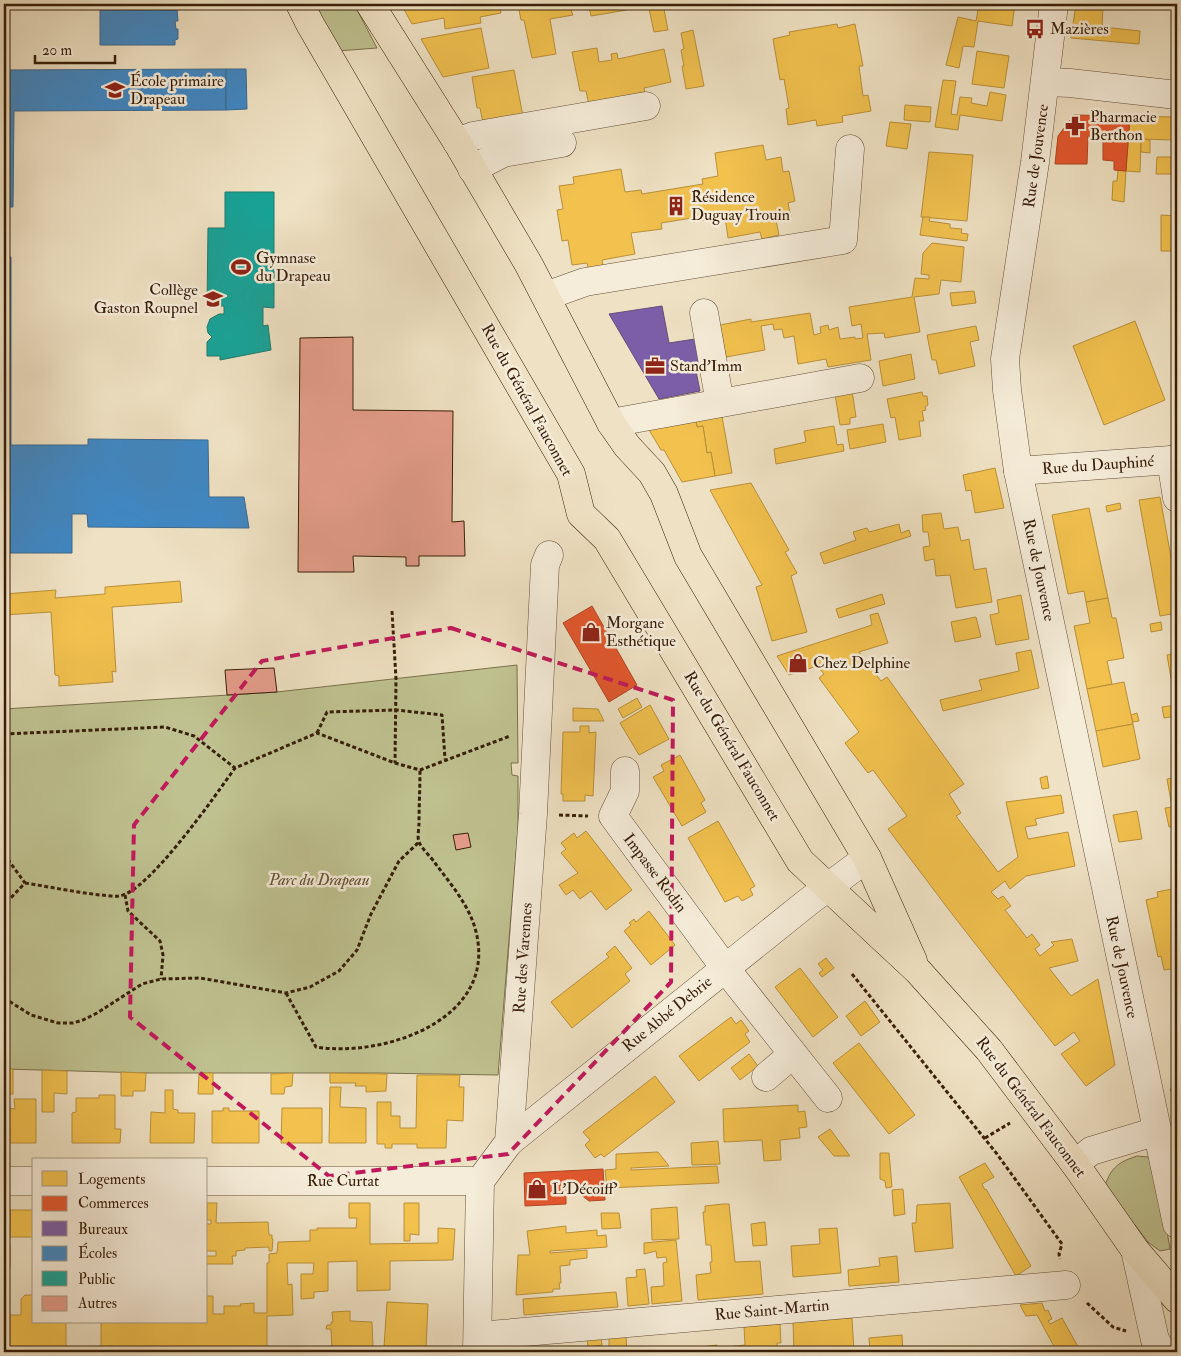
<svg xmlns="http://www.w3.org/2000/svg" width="1181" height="1356" font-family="'IM FELL Double Pica',serif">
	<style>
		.green { fill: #bfc290; stroke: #7c704c }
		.homes { fill: #f2c14e; stroke: #ba9039 }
		.shops { fill: #e4572e; stroke: #b04623 }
		.offices { fill: #7b5ea7; stroke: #674b78 }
		.schools { fill: #3f88c5; stroke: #3d688d }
		.public { fill: #17a398; stroke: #217b6d }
		.building { fill: #e69e8c; stroke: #381e09 }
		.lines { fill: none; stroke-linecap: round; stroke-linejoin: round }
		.minor-casing { stroke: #664f38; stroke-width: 29 }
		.major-casing { stroke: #381e09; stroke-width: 29 }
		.path { stroke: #381e09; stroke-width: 3; stroke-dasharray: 4 2.5; stroke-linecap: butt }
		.minor { stroke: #f5ecd9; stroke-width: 28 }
		.major { stroke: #efe2c4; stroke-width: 28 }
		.marked { fill: none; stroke: #c2185b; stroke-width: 4; stroke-dasharray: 10 6; stroke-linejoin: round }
		.labels { text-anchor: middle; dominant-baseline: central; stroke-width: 5; stroke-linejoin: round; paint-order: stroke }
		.poi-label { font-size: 16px; fill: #381e09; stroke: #f5ecd9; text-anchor: start }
		.street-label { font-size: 16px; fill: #381e09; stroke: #f5ecd9 }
		.park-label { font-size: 16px; font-style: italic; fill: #604f32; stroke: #f5ecd9 }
	</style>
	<rect width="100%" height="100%" fill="#efe2c4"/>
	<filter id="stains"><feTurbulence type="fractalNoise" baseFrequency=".004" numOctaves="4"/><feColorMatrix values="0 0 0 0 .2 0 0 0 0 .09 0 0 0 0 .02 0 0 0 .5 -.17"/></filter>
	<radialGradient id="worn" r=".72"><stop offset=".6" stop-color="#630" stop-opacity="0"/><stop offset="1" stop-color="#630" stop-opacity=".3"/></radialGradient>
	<g class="green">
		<path d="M309,4H354L377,48L337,51Z"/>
		<path d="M517,665L518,763H511L512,775L518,776V828L498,1075L377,1073H146L4,1069V709L277,692Z"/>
		<path d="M1137,1156L1148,1157L1157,1171L1170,1249L1160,1251L1148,1242L1105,1186C1111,1167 1119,1162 1137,1156Z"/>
	</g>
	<g class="homes">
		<path d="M401,4H626L627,10L591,16L589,7L571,10L573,15L550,19L556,54L532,58L524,20H521L518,5L500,9L501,13L480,17L481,23L445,29L444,18L412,24Z"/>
		<path d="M648,4H663L668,30L654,32Z"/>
		<path d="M979,4H1015L1012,26L978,21L974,47L963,46L959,68L946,65L958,17L976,21Z"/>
		<path d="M1076,4H1111V6H1103L1102,27L1140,31L1139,44L1071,38Z"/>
		<rect x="1117" y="4" width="12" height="3"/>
		<path d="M837,24L838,28L855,24L863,66H859L863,96L868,95L871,111L842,116L843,122L817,126L816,120L788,125L786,109L789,108L784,79L780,80L773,39L790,35L789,32Z"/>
		<path d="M481,28L489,68L443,77L421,39Z"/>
		<path d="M693,30L704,86L686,89L682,66H684L681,50L684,49L681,33Z"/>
		<path d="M597,48L599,62L612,60L611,54L617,53L618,59L664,49L671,82L644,88L645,96L589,105L586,91H580L572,52Z"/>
		<path d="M977,51L1009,56L1004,88L972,84Z"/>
		<path d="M514,70L523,116L483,123L480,108H477L472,77Z"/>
		<path d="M943,80L956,81L951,114L957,115L960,97L972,98L971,103L987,106L990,92L1006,95L1002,121L960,115L958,130L935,127Z"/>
		<path d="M905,105L931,107L930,122L904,120Z"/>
		<path d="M1130,116L1176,117L1175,140L1141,139L1140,172L1126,171Z"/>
		<path d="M890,122L911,124L907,149L886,146Z"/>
		<path d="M1141,139L1150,140V153L1141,152Z"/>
		<path d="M763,145L766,160L781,157L783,172L789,171L795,201L788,203L791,217L776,220L779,235L762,239L760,232L728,238L725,217L693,222L692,218L661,223L662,229L631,233L635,254L602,260L603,266L588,268L587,263L572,265L568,240L562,241L557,210L563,209L559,186L574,184L573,177L621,169L625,192L641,190L642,194L703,184L702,179L718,176L715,153Z"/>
		<path d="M929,152L973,155L967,221L921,217Z"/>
		<path d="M1157,157H1173L1172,174H1156Z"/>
		<path d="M1118,170L1126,171L1124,202L1112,200L1113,181H1117Z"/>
		<path d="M1161,215L1177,216V251H1161Z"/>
		<path d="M923,217H930L929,221L950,224V228L962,229L961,233L968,234L967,241L920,235Z"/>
		<path d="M932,243L964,247L961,282L941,280L939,294L914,297L920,332L885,338L884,333L867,334L871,360L828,367L826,359L798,364L794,336L784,338L782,329L774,330L773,324L761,326L765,350L726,357L720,325L751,319V322L810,313L814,335L821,333L820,327L828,325L829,330L838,327L840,339L855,337V339L863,338L861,324L852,326L849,307L912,297L915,278L929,279V275L921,274L923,253Z"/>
		<path d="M974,291L976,303L952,306L950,293Z"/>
		<path d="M1135,321L1165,400L1104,425L1073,346Z"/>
		<path d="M976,326L979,340L970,342L975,366L939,374L936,360H932L927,335Z"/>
		<path d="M911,354L915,379L883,386L879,361Z"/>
		<path d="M852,391L856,417L850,418V424L840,425L835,394Z"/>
		<path d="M922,392L923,396H927L928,405L925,407L926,410L922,411L924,421H919L921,436L899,440L895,417L891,418L887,399Z"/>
		<path d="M722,416L732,473L715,476L711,452L707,453L703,426L697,427L696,420Z"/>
		<path d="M696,420L697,427L703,426L707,453L711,452L715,476L682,482L664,450H661L648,428Z"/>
		<path d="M883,424L886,442L850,449L847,430Z"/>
		<path d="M834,426L837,445L843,444L844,451L776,464L774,449L806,442L804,431Z"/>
		<path d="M995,468L1004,508L975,513L971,490L966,491L963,475Z"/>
		<path d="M751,483L789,550L785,552L797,573L791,576L807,632L772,641L756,587L762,585L710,490Z"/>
		<path d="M1160,497L1177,590V613L1160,616L1139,500Z"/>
		<path d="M1120,503L1121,509L1107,512L1106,506Z"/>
		<path d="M1089,508L1108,598L1086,602L1084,591L1068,594L1052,515Z"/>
		<path d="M941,513L944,529L958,527L961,541L969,539L974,570L986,568L992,602L956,608L950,575L936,576L934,559L925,561L923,547L930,546L928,532H923L922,515Z"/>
		<path d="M899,524L901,533L909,530L911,536L824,564L820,553L856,540L853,532L867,528L869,532Z"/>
		<path d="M180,581L182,602L112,607L116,672L112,671L113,682L59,686V676L55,675L51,612L4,615V594L56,590L55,598L105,594V587Z"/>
		<path d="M882,594L885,604L839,618L836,609Z"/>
		<path d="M1021,595L1029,639L996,645L990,615L999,613L997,600Z"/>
		<path d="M1108,598L1112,618H1116L1124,658L1107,661L1112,684L1087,689L1074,626L1090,623L1086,602Z"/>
		<path d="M878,613L888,643L859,652L881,681L887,677L964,784L949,794L961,813L956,816L998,872L1018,857L1006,802L1061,795L1064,813L1035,819L1037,825L1025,827L1028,839L1068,832L1075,866L1026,876L1010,889L1005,881L991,892L998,899L1003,896L1011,906L1005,910L1027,938L1032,934L1040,945L1035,949L1040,956L1054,945L1051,942L1072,939L1078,961L1049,968L1071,996L1098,979L1115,1065L1086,1086L1061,1054L1080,1041L1074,1032L1055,1046L949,910L888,829L907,816L873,770L868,773L845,743L859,732L819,678L824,674L817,666L789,675L777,656L872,625L870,615Z"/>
		<path d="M976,617L981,637L955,642L951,622Z"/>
		<path d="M1161,622L1162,630L1151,632L1150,624Z"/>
		<path d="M1031,650L1039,688L943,711L940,700L982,690L979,680L1019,671L1016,653Z"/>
		<path d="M1177,653V713L1167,655Z"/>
		<path d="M1124,682L1133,724L1096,731L1087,689Z"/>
		<path d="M637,698L642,707L623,718L618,709Z"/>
		<path d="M650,705L669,739L639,755L620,723Z"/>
		<path d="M1176,705L1177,716L1164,718L1162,707Z"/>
		<path d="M573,708L598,709L604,721H573Z"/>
		<path d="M1137,713L1139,721L1133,722L1131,715Z"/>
		<path d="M1133,724L1140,759L1103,767L1096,731Z"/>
		<path d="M580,726H589V733L596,732L593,796L585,795V801H563V794H561L563,732H580Z"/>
		<path d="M680,755L705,800L701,803L706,812L682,826L653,777L664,771L661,765Z"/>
		<path d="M1047,776L1049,788L1042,789L1040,778Z"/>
		<path d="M1177,777V826L1169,827L1165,808L1172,807L1167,779Z"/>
		<path d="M1137,811L1142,839L1119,842L1113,815Z"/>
		<path d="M718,821L755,886L750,889L753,895L742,901L738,896L725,902L688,838Z"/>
		<path d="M586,831L632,890L606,910L591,891L580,899L573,890L566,895L559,885L578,873L561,853L566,849L561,843L574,833L577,838Z"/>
		<path d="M1177,888V968L1164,970L1161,956L1158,957L1146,900L1158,897L1157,892Z"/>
		<path d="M649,911L675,945L651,965L624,931L631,925L629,923L634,919L636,922Z"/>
		<path d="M615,946L632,968L625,974L630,981L572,1028L551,1002L609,957L606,954Z"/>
		<path d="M826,958L834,968L822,977L819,973L823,970L818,964Z"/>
		<path d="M800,968L838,1017L813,1037L775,987Z"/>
		<path d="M865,1001L880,1022L861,1036L846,1016Z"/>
		<path d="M731,1017L736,1024L741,1020L749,1031L745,1034L750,1042L699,1081L679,1056Z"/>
		<path d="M859,1043L915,1115L889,1134L833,1063Z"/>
		<path d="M749,1054L758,1066L740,1080L731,1068Z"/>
		<rect x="4" y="1069" width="9" height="25"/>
		<path d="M42,1070L67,1071V1094L54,1093V1112H42Z"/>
		<path d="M121,1072L146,1073L145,1091H133V1096H121Z"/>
		<path d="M199,1073H213V1094H198Z"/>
		<path d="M293,1073L292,1086L285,1087L284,1094H271V1074Z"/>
		<path d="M330,1073L387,1074L386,1091L366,1092V1086H355L356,1083H330Z"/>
		<path d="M417,1075H460L459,1087H464L463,1121L447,1120L446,1148H417V1144H392V1148H385V1144H377V1102H391V1116H400V1128H416Z"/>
		<path d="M655,1076L675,1102L604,1157L601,1154L595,1158L585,1145L590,1140L583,1132Z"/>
		<path d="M1177,1086V1107L1170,1089Z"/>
		<path d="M330,1087H341L340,1107L366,1108V1143H329Z"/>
		<path d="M165,1090H173V1109L178,1110V1113H195L194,1143H150L151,1112L165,1113Z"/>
		<path d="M99,1095H115V1129H121L120,1143H72V1113L76,1112V1098H99Z"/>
		<path d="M14,1099H36V1143H4V1112L8,1113L9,1108L15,1109Z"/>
		<path d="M798,1105V1112L805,1111L807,1127L799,1128L800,1138L780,1140L781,1160L764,1161L762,1140L724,1142L723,1109Z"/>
		<path d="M223,1108H229V1111H259V1143H212V1111H223Z"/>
		<path d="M282,1108H322V1143H281Z"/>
		<path d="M830,1129L850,1156H834L818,1137Z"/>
		<path d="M718,1141L720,1164L692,1165L691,1143Z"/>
		<path d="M658,1152L669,1166L631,1168V1170L717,1166L719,1183L607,1188L605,1170L616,1169V1154Z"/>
		<path d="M880,1153H889L892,1187L886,1188L885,1181L880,1179Z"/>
		<path d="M985,1163L994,1177L982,1184L985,1190L986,1189L1031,1266L1016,1276L959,1177Z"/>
		<path d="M903,1189L905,1214L894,1216L892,1190Z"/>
		<path d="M207,1203H217L216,1223L268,1222L269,1235H272V1239H273L272,1251H269V1247L245,1248V1250L236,1251V1256H232L233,1264H206V1256H216V1251H206V1224H211V1220H207Z"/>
		<path d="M349,1203H370V1244L438,1243V1228L455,1229L453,1260L390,1261V1290L357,1291V1261L328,1262V1291L314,1292V1298L301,1299V1274H313L314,1263H287L288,1285L292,1284L293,1315L267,1316V1349H235V1352H212V1349L170,1350L171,1347L158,1348V1349L144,1350V1352H124V1350L113,1351V1346L101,1347V1322H206V1296H213V1314H224V1306H241L240,1304L254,1303V1313H267V1263H269V1254L277,1253L278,1242L310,1241V1230H317V1228H356L357,1218H349Z"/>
		<path d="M404,1203H419V1235L410,1234V1241H404Z"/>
		<path d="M950,1203L953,1248L915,1252L912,1223H916L917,1205Z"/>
		<path d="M723,1204H729L735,1262L760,1261L763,1294L698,1300L696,1275L711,1273L710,1262H712L711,1245H706L703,1212H705V1206Z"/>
		<path d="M677,1207L679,1239L652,1240L651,1209Z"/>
		<rect x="10" y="1210" width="24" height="27"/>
		<path d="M601,1213H619L621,1228L602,1229Z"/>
		<path d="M765,1222L767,1245L753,1246L751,1224Z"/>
		<path d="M566,1226V1233L597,1230V1236L606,1235L607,1247L550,1251V1253L587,1250V1258L570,1260V1265L560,1266L561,1283H559L560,1289H553V1292L516,1295L518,1255H530L527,1231Z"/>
		<path d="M837,1228L841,1273L793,1277L791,1246L820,1244L819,1229Z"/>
		<path d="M676,1240L682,1301L652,1304L651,1287L664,1286L663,1263L667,1262L666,1257L657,1258L656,1251L644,1254V1243Z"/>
		<rect x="4" y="1245" width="6" height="22"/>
		<path d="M897,1256L899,1282L849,1286L848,1270L880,1266L879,1258Z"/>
		<path d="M645,1269L649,1304L628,1306L626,1278L637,1277L636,1270Z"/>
		<path d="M616,1292L618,1307L524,1315L523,1299Z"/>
		<path d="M25,1295H34V1322H66V1347H56V1352H8V1349H4V1315H21V1299Z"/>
		<path d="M387,1302L428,1304L426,1349L384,1347Z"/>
		<path d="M1042,1303L1045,1311L1048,1310L1052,1319L1048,1321L1050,1324L1062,1318L1081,1352H1057L1037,1315L1026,1316L1020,1305Z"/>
		<path d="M350,1311V1321L372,1322L373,1349L364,1348V1351H332L331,1329H326L327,1325H331V1322H333L332,1312Z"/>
		<path d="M852,1318L854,1352H794L793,1322Z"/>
		<path d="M780,1324L781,1343H777L778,1352H701V1347L717,1345L718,1348L745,1345L744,1327Z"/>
		<path d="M902,1335L903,1352H870L869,1338Z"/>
		<path d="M626,1336L627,1352H609V1338Z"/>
		<path d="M601,1338L602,1345L588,1347L587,1339Z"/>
	</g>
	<g class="shops">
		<path d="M1074,115L1130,116L1126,171L1114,170V161L1103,160V137L1088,136L1087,164H1055L1058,136Z"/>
		<path d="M592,606L637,685L609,702L563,623Z"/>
		<path d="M603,1169L605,1200L589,1201L580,1194V1185H571V1194H566V1204L525,1206L524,1173Z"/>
	</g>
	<path class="offices" d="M662,306L669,343L695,339L700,365L695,366L700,391L659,399L609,314Z"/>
	<g class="schools">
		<path d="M100,4H175L176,9H177L178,21H175L176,29H178V39L175,40V45H100Z"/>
		<path d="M226,69V110L14,111L13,207H4V70Z"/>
		<path d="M226,69H246L247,109L226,110Z"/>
		<path d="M4,257H11V445H88V439L208,440L209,497H244L249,528L88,527L87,514H72V553H4Z"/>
	</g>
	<path class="public" d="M225,192H274V308L263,307V326L268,325L271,350L220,360V356H207V342L212,337L208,333L207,327L210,319L219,314H224V306H207L208,228H225Z"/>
	<g class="building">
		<path d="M353,337V410L453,411L452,522L464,521L465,556H419V566H406V557L353,556L354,572H298L300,338Z"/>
		<path d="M274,668L277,692L227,695L225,670Z"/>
		<path d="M468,833L471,847L456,850L453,835Z"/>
	</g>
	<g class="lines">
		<defs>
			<g id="minor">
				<path d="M1054,4L1035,162L1005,359L1007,390L1018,471L1177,1224"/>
				<path d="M1046,82L1070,83L1177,95"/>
				<path d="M457,142L473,136L646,106"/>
				<path d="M472,169L503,153L562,143"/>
				<path d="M546,296L585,282L843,240L850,149"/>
				<path d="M704,313L720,403"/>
				<path d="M611,423L860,378"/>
				<path d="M1171,460L1177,498"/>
				<path d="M1018,471L1171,460L1177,462"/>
				<path d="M625,771V791L613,816L725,968L828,1098"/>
				<path d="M766,1077L793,1054"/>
				<path d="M509,1142L808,902L867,858"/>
				<path d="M1075,1164L1091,1151L1157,1131"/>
				<path d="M4,1181H34"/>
				<path d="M206,1181H480"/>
				<path d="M1135,1250L1155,1340L1163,1352"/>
				<path d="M478,1336L1066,1285"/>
				<path d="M477,1352L480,1181L509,1142L533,814L545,565L549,555"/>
			</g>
			<g id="major">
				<path d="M300,4L310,24L571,474L581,514L607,539L800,861L918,971L989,1050L1075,1164L1135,1250L1177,1299"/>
				<path d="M370,4L457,142L529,265L611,423L627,446L652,473L664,494L688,556L867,858L913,961"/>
			</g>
		</defs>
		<use href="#minor" class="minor-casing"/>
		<use href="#major" class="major-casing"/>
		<g class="path">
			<path d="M392,611L396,679L395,763"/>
			<path d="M317,733L327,712L396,710L442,715L445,759"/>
			<path d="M4,734L165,727L194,736L235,768L317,733L395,763L420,770L510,736"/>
			<path d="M559,815L588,816"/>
			<path d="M4,854L25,883L4,905"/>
			<path d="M25,883C50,887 75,892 100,895C106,895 113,897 119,896C148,893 217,793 235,768"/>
			<path d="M125,895L128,911L160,941L163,955L161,979"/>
			<path d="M852,974L997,1154L1062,1244L1059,1254L1060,1259"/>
			<path d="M286,993L316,1047C386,1058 501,1018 475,928C468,904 450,883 435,863C431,857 422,849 419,842C417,837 419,829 419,823C419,806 420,788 420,770"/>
			<path d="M4,998L31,1015L58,1023H73L83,1020L97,1013L142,984L161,979L200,978L286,993L310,987L339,971L357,950L371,914L399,861L419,842"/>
			<path d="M985,1138L1010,1123"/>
			<path d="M1087,1303L1113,1327L1126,1331"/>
		</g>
		<use href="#minor" class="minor"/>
		<use href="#major" class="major"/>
	</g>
	<path class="marked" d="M451,628L673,700L671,982L508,1154L329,1176L130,1017L134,825L262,661Z"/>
	<defs>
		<symbol id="bus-bare" viewBox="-9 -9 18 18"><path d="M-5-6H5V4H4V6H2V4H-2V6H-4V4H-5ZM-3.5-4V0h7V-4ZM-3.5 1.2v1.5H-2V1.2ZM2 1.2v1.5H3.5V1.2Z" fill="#8f2418" stroke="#f5ecd9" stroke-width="2.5" paint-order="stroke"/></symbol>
		<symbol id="school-bare" viewBox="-9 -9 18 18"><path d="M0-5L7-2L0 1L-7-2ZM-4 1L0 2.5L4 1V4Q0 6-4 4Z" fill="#8f2418" stroke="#f5ecd9" stroke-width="2.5" paint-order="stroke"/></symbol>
		<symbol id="pharmacy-bare" viewBox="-9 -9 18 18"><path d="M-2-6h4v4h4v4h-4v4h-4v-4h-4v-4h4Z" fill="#8f2418" stroke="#f5ecd9" stroke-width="2.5" paint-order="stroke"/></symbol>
		<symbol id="building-bare" viewBox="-9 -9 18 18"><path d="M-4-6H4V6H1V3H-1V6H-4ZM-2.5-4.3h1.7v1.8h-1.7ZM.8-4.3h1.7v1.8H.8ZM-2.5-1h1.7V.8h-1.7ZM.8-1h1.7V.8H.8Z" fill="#8f2418" stroke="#f5ecd9" stroke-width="2.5" paint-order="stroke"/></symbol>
		<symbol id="stadium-bare" viewBox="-9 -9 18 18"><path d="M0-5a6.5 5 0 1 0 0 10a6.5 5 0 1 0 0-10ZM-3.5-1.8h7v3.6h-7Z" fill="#8f2418" stroke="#f5ecd9" stroke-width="2.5" paint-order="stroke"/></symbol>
		<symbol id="office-bare" viewBox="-9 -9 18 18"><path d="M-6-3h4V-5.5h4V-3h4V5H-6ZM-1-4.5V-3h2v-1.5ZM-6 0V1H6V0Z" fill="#8f2418" stroke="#f5ecd9" stroke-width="2.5" paint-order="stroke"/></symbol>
		<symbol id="shop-bare" viewBox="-9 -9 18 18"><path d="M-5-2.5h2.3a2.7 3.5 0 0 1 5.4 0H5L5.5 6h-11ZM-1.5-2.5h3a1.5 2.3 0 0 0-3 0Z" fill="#8f2418" stroke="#f5ecd9" stroke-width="2.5" paint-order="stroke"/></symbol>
	</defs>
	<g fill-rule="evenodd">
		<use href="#bus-bare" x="1021" y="15" width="28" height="28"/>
		<use href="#school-bare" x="101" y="76" width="28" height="28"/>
		<use href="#pharmacy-bare" x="1061" y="112" width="28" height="28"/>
		<use href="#building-bare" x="662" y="192" width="28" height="28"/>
		<use href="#stadium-bare" x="227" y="253" width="28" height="28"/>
		<use href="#school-bare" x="199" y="285" width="28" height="28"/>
		<use href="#office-bare" x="641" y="352" width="28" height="28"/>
		<use href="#shop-bare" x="577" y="618" width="28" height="28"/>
		<use href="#shop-bare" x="784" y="649" width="28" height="28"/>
		<use href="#shop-bare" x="523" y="1175" width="28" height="28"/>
	</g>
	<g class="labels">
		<g class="poi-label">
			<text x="1050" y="29">Mazières</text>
			<text x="130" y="81">École primaire<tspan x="130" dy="18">Drapeau</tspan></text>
			<text x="1090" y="117">Pharmacie<tspan x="1090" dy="18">Berthon</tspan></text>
			<text x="691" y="197">Résidence<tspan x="691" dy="18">Duguay Trouin</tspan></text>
			<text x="256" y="258">Gymnase<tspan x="256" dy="18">du Drapeau</tspan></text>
			<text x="198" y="290" text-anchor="end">Collège<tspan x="198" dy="18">Gaston Roupnel</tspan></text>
			<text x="670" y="366">Stand'Imm</text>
			<text x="606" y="623">Morgane<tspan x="606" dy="18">Esthétique</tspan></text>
			<text x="813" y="663">Chez Delphine</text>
			<text x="552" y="1189">L'Décoiff'</text>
		</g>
		<g class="street-label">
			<text transform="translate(1036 156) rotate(-82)">Rue de Jouvence</text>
			<text transform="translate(527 400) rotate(61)">Rue du Général Fauconnet</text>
			<text transform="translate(1098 465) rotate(-4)">Rue du Dauphiné</text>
			<text transform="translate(1039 570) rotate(78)">Rue de Jouvence</text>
			<text transform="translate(732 746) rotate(59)">Rue du Général Fauconnet</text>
			<text transform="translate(655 873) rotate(53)">Impasse Rodin</text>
			<text transform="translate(523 958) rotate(-86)">Rue des Varennes</text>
			<text transform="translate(1122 967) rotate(78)">Rue de Jouvence</text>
			<text transform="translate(667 1014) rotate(-39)">Rue Abbé Debrie</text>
			<text transform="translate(1031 1107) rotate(53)">Rue du Général Fauconnet</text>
			<text x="343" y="1181">Rue Curtat</text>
			<text transform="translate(772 1310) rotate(-5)">Rue Saint-Martin</text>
		</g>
		<g class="park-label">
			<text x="319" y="880">Parc du Drapeau</text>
		</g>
	</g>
	<rect width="1181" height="1356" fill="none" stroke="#efe2c4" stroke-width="20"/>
	<rect x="5" y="5" width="1171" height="1346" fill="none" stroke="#381e09" stroke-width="2.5"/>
	<rect x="10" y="10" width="1161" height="1336" fill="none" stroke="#381e09"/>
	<rect x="32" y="1158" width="175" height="165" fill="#f5ecd9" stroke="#a99a86"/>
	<rect x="42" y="1171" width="25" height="15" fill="#f2c14e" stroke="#a99a86"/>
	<text x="78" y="1184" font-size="15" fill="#381e09">Logements</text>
	<rect x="42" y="1196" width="25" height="15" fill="#e4572e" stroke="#a99a86"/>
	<text x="78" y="1208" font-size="15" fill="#381e09">Commerces</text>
	<rect x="42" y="1221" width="25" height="15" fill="#7b5ea7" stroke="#a99a86"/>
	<text x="78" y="1234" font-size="15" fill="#381e09">Bureaux</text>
	<rect x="42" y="1246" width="25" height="15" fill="#3f88c5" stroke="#a99a86"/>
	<text x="78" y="1258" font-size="15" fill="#381e09">Écoles</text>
	<rect x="42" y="1271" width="25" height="15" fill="#17a398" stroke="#a99a86"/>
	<text x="78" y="1284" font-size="15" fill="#381e09">Public</text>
	<rect x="42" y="1296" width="25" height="15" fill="#e69e8c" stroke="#a99a86"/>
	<text x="78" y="1308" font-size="15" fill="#381e09">Autres</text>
	<path d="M35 55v8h80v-8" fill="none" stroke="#381e09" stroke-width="2.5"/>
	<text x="42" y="55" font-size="15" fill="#381e09" stroke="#f5ecd9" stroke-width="4" paint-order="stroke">20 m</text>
	<rect width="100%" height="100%" filter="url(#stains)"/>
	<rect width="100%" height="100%" fill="url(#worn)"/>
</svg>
